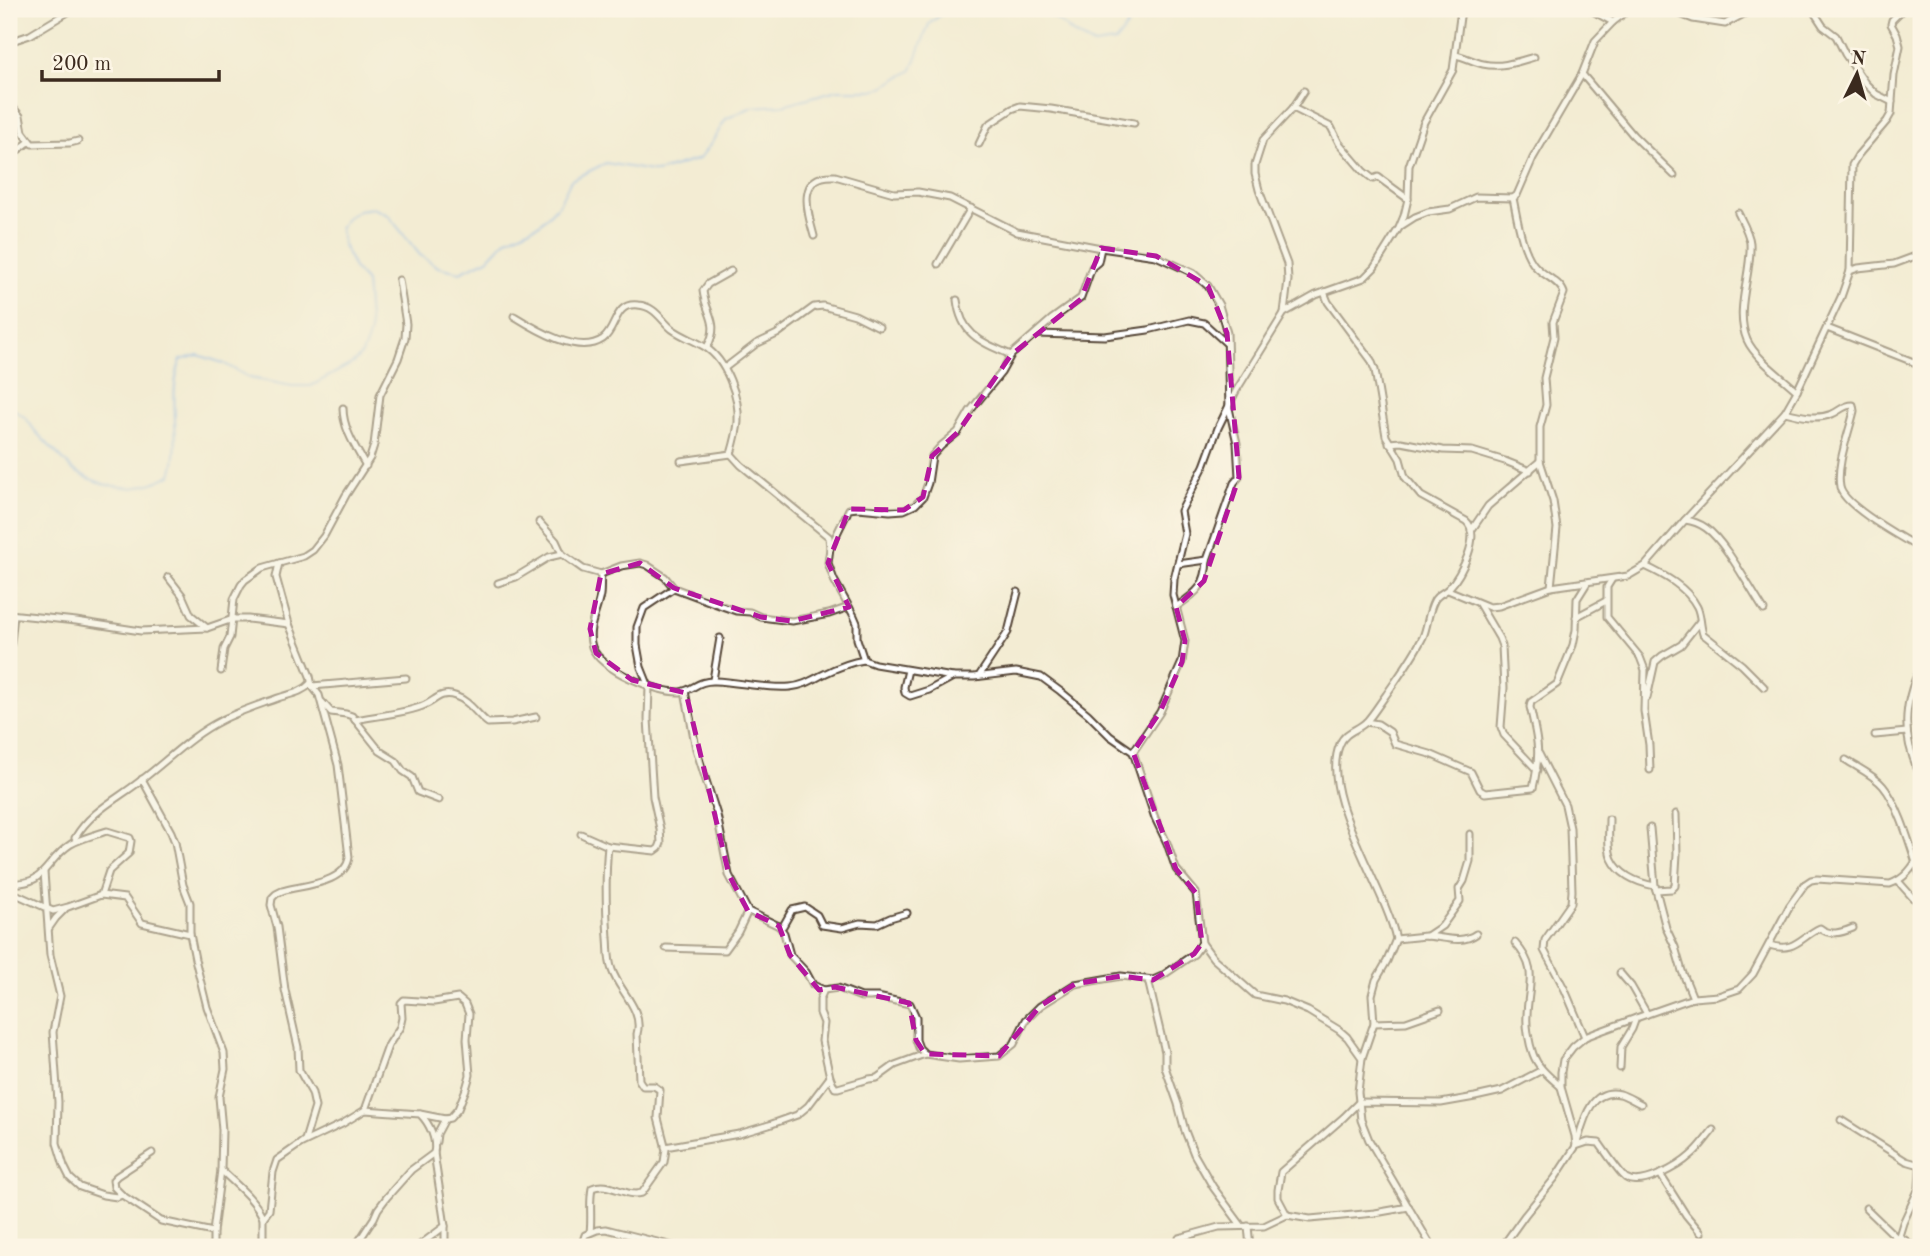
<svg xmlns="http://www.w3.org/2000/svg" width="1930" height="1256" font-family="'Old Standard TT',serif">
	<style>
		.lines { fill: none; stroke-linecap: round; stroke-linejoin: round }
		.stream { stroke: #7dace8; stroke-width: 2 }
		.street-casing { stroke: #574739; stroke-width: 9 }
		.street { stroke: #fff; stroke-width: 5 }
		.marked { fill: none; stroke: #b5179e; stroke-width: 5; stroke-dasharray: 14 9; stroke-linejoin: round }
	</style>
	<rect width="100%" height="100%" fill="#fcf5e5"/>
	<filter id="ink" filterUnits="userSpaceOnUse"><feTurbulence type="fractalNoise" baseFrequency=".0143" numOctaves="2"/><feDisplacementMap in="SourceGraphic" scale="14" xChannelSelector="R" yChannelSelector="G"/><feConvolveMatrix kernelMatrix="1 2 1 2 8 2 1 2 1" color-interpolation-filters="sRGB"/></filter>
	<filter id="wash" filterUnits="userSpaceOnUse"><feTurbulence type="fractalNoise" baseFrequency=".00686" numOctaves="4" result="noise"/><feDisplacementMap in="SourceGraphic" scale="28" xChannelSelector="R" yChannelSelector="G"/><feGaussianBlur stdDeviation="1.57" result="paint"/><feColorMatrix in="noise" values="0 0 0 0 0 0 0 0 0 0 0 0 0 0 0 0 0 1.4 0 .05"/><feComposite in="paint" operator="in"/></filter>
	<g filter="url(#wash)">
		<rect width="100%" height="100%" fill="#f3ecd3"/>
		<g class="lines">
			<g class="stream">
				<path d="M1033,9L1054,17L1075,35L1094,45L1115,42L1127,27V9"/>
				<path d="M9,406L26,418L35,431L73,470L88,478L106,485L133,488L153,483L171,475C183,437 166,397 181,360L198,355L223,363L250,378L292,386H311L353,363L362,354L367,342L370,332L366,282L355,270L343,245L340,229L346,218L359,210L373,208L388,215L420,255L438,267L460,272L488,259L507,239L540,224L559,204L571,180L606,163L657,172L699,159L710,145L726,119L752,107L783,105L837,90H878L912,70L929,24L947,9"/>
			</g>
		</g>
	</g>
	<g filter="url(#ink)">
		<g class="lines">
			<defs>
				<g id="street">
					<path d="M1589,9L1613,22"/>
					<path d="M1667,9L1693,19L1725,24L1753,9"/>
					<path d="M1812,9L1823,26L1836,36L1845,54L1865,83L1876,94L1892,102"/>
					<path d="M9,42L30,35L73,9"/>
					<path d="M1456,55C1465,57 1474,62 1483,64C1501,68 1517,62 1534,57"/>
					<path d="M1582,74L1633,135L1674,175"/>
					<path d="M9,103L20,116L23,132L32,144L70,143L78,141"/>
					<path d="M1293,108L1331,127L1339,143L1363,171L1373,179L1378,177L1408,199"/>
					<path d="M979,144L988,125L1012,109L1020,106L1051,109L1134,123"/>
					<path d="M9,157L29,142"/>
					<path d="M1513,198C1517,217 1522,253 1536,267C1544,276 1560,281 1564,293L1553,322L1554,337L1544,378L1546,405L1540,427V461L1553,501L1557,528L1551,587"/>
					<path d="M1738,213C1743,223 1749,233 1750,243C1752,275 1734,309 1747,340C1755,358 1782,377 1797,391"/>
					<path d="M1401,226L1415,217L1428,212L1450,209L1476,197L1513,198L1517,195L1533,158L1582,74L1595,41L1613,22L1630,9"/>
					<path d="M814,236C807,211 796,174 835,176L894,193L918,192L950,198L1017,232L1101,248L1156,256L1193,273L1208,286L1219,305L1227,333L1229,408L1237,443L1239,477L1234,483L1207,560L1178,564"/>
					<path d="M938,264L971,208"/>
					<path d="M1850,271L1858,268L1894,264L1921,254"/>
					<path d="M1324,292L1328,302L1371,360L1375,370L1386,436L1400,459L1405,477L1421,496L1466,521C1482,535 1461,575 1449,588C1444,593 1437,594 1434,601C1428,612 1428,625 1423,637C1413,657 1399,676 1386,695C1380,703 1374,713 1367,721C1359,730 1345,731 1340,744C1318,795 1385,886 1396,939L1387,961L1376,980L1372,995L1374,1023L1362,1058"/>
					<path d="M957,300C961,335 981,342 1011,355"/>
					<path d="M1284,313L1288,280L1287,264L1259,190L1255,174V165L1263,140L1293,108L1304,91"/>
					<path d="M514,316C535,329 578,356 603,339C617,329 614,302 638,305C655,306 661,320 672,329C683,337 694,340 705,347C726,360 740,398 738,422C737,433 734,444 731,454"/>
					<path d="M1827,328L1921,365"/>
					<path d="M1037,334L1105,336L1148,330L1189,320L1204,323L1226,343"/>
					<path d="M707,347C721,323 706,315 703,291L708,284L731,271"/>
					<path d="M726,367L756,344L777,334L814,307L823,306L855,315L879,327"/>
					<path d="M343,408C343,429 356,448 366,466"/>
					<path d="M1785,412C1800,416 1817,420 1832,414C1840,411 1843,405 1853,405L1854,411C1849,433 1836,465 1840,487C1843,506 1904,539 1921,549"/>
					<path d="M1389,443L1401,442L1443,450L1472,451L1505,461L1530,471"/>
					<path d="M731,454L741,465L829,537L830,548L828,563L834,580L854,616L857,623V639L864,660L875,664L953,677H974L1016,672L1041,677L1060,691L1088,714L1110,736L1133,752L1155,818L1167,843L1176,869L1196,893L1202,943L1213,958L1255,995L1284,1001L1308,1011L1339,1030L1347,1037L1362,1058L1358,1092L1361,1120L1369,1140L1432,1247"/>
					<path d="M681,461L731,454"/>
					<path d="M1685,520C1693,521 1699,523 1706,528C1725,541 1750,589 1764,610"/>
					<path d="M539,522L556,541L562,554"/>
					<path d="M1471,531L1488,506L1540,461"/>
					<path d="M830,548L849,509L858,508L890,511L904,510L915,505L923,497L928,483L932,456L941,446L958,432L970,411L1001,373L1011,355L1052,319L1081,298L1092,267L1098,262L1101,248"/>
					<path d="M279,563L276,577L289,624L310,676L312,686L319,695L338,765L349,857C346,884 302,885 282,891L276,894L272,898L271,905L277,927L285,990L298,1047L299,1070L312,1093L315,1107L305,1140L300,1144"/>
					<path d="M1645,566C1664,575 1687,587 1697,607C1701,615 1700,625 1703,634L1742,665L1764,687"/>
					<path d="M601,574C600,581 601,588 600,595C597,613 586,629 592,647C601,670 657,693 680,692C692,691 698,680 715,681C740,682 765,689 790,687C803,686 812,680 824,674C836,668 851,662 864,660"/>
					<path d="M168,577L182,595L191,615L207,628"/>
					<path d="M1612,579L1607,587V617L1640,657L1645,670L1644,711L1649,745L1650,770"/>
					<path d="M498,583L516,577L549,557L562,554L583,569L601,574L621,566L640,563L647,565L665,577L674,588L722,606L736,611L750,612L761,617L792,621L829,614L849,607"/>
					<path d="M1448,590L1489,607L1499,606L1551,587L1628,576L1645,566L1685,520L1785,412L1797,391L1841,297L1850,271L1852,165L1858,155L1887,121L1891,114L1894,75L1900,46L1897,35L1891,24L1892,20L1903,9"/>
					<path d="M1479,604L1499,638L1502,646L1504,688L1501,727L1504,735L1537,770"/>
					<path d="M1176,607C1196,593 1206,587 1207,560"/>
					<path d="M9,614L76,621L141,631L207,628L233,619H248L289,624"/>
					<path d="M1576,617L1606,601"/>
					<path d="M9,661L14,615"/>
					<path d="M1921,666C1902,706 1902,738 1921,777"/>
					<path d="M908,670L904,687L905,693L910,696L929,690L953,677"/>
					<path d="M221,671L224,649L230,637L234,599L241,585L245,580L262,568L304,556L313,550L324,536L346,495L370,458L374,445L380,395L398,359L405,338L406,324L399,280"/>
					<path d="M979,676L1008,632L1018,592"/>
					<path d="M713,680L720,638"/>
					<path d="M312,686L406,678"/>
					<path d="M685,691L696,749L717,815L729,875L748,911L779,926H783L792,910L805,907L817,915L822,925L842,928L860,923L877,924L890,918L907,913"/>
					<path d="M1647,698L1655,662L1662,656L1681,645L1700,621"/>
					<path d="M322,702L331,712L346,714L352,716L380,751L396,761L403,771L412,777L418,792L439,800"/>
					<path d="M355,720C375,716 408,713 425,705C436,700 441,691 455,696C470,701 476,714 488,723L512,722L536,717"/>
					<path d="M1366,722L1378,724L1390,732L1395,744L1430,754L1471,772L1480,790L1485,793L1533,788C1541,754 1538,741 1530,707L1531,702L1557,684L1573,645L1576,630L1577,599L1587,583"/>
					<path d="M1875,735L1907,732"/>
					<path d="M1133,752L1160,712L1182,662L1185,641L1173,595L1174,579L1185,534L1181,511L1204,466L1218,428L1236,391L1284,313L1316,295L1364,278L1374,268L1399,228L1404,216L1408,199L1409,166L1424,122L1453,70L1460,17L1462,9"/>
					<path d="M1539,754L1565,805L1570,828L1572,891L1571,903L1545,940L1544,950L1565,990L1585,1037"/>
					<path d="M1846,760C1858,768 1874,775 1883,786C1900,806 1912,852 1921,878"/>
					<path d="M142,779L171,832L175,842L183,885L190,903V934L195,959L207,1007L224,1053L225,1069L219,1097L222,1130L221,1170C235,1184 255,1199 263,1218"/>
					<path d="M1609,819C1609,831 1607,848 1612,859C1620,876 1639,883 1655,886"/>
					<path d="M1650,828L1655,886L1666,928L1675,947L1682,971L1693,998"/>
					<path d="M581,834L608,846L655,851L659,848L661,843L660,829L653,797L648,719L649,687L641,667L637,645V627L644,608L674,588"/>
					<path d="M75,838C91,810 120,798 144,778C170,758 192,735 222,720C239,711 259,705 278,698C290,694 302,693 311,683"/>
					<path d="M44,872L50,955L60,996L53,1032L58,1102L57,1143L64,1166L70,1178L80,1187L103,1195L117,1197L122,1195"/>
					<path d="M1898,881L1913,898L1921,903"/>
					<path d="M9,883C47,886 44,861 71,844C82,838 95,835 107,831L130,838L131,841L129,853L109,871L101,895L68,907L53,911L9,891"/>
					<path d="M1656,890L1672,889L1675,886L1677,854L1676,814"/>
					<path d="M101,895L125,898L142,923L190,934"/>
					<path d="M779,926L784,933L790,955L806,972L813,985L824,990"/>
					<path d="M49,928L56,918L65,909"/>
					<path d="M1427,936L1442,926L1460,901L1459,889L1464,881L1470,861V834"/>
					<path d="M1396,939C1406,938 1415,937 1425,936C1441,936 1461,945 1476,934"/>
					<path d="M1515,943C1539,969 1528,985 1527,1015C1526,1026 1529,1043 1533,1054C1538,1068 1550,1077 1561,1087"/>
					<path d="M1769,945C1795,953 1799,938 1820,928C1830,936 1841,933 1853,928"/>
					<path d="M666,948L725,950L738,932L748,911"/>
					<path d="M1620,973L1631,986L1647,1014"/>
					<path d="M1148,980L1165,1052V1067L1178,1104L1185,1131L1194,1154L1213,1187L1241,1225"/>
					<path d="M1374,1023L1406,1022L1440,1010"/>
					<path d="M1620,1068L1621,1047L1632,1029L1636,1018"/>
					<path d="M830,1077L835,1088H838L869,1079L877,1078L895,1065L925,1054"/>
					<path d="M365,1110L388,1046L400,1027L402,1018L401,1003L404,1000L434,1002L458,998L465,1004L469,1014L467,1039L470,1075L466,1089L458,1109L450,1118L445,1119L420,1114"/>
					<path d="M1841,1120L1906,1161L1920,1165"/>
					<path d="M436,1142L437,1134L445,1119"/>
					<path d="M1577,1143C1583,1123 1590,1087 1620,1094C1627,1096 1634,1101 1641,1104"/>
					<path d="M1576,1146L1588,1142L1599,1143C1605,1151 1620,1174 1626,1178C1642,1188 1679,1166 1691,1155C1700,1148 1706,1138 1713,1130"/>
					<path d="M665,1147L739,1134L769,1125L797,1115L808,1106L830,1077L822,1041L824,1023L820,1013V999L824,990L838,988L861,997H877L910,1004L916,1017V1040L919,1048L925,1054L959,1059L999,1056L1014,1044L1026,1020L1040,1006L1075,984L1121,976L1153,980L1162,976L1194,954L1202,943"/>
					<path d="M152,1153L117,1176L113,1180L114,1187L122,1195L161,1221L213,1232"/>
					<path d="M1660,1174L1686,1215L1701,1233"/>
					<path d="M1866,1208L1897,1238"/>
					<path d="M1287,1215L1278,1198V1190L1281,1172L1344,1117L1359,1102L1441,1103L1475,1097L1502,1091L1542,1070"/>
					<path d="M1248,1226L1250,1247"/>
					<path d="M590,1232C592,1217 589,1203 592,1188C610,1180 624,1198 642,1193L664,1162L666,1149L658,1118L660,1090L654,1086H643L639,1080L637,1034C644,1010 619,991 612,970C608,960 609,949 608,938C606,908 605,876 608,846"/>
					<path d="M1899,1236L1903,1223L1919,1188L1921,1151"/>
					<path d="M1179,1238L1219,1227L1264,1226L1287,1215L1310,1219L1375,1213L1409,1207"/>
					<path d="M213,1247V1232L221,1170"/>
					<path d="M263,1247V1218L269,1210L273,1172L277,1160L300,1144L342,1124L365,1110L420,1114C430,1124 437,1140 434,1153L445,1226V1247"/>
					<path d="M355,1247L374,1218L378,1209L387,1197L411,1170L434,1153"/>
					<path d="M417,1247L445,1226"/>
					<path d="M581,1247L585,1235L597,1230L606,1229L677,1247"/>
					<path d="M1502,1247L1525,1215L1555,1178L1576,1146L1575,1136L1561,1087V1072L1563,1060L1573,1047L1585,1037L1598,1032L1636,1018L1693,998L1718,996L1739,989L1753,974L1790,905L1805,884L1811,880L1817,879L1890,884C1905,879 1915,865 1921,851"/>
					<path d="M1892,1247L1899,1236L1915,1247"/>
				</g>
			</defs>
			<use href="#street" class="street-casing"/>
			<use href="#street" class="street"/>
		</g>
	</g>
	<path d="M0 0H1930V1256H0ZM1101,248L1156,256L1208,286L1227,333L1239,477L1204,581L1176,607L1185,641L1182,662L1160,712L1133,752L1176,869L1196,893L1202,943L1194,954L1153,980L1121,976L1075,984L1040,1006L999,1056L925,1054L916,1040L909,1003L835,987L819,990L790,955L779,926L748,911L729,875L686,693L632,680L596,653L590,629L601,574L640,563L674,588L761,617L792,621L849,607L828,563L849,509L904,510L923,497L932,456L958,432L1011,355L1081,299Z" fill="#f3ecd3" fill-opacity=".55" fill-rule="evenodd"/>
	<path class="marked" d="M1101,248L1156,256L1208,286L1227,333L1239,477L1204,581L1176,607L1185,641L1182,662L1160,712L1133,752L1176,869L1196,893L1202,943L1194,954L1153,980L1121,976L1075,984L1040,1006L999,1056L925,1054L916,1040L909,1003L835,987L819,990L790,955L779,926L748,911L729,875L686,693L632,680L596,653L590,629L601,574L640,563L674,588L761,617L792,621L849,607L828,563L849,509L904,510L923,497L932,456L958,432L1011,355L1081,299Z"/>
	<rect width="1930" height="1256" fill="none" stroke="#fcf5e5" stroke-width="35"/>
	<g transform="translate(1857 74) rotate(5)" stroke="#fcf5e5" stroke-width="5" paint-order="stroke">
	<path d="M0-5L12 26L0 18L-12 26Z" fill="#3b2a1e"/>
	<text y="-10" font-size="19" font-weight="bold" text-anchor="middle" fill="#3b2a1e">N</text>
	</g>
	<path d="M42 70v10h177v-10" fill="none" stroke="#3b2a1e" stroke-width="3.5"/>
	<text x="52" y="70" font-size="21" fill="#3b2a1e" stroke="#fcf5e5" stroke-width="5" paint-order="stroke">200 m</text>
</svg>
